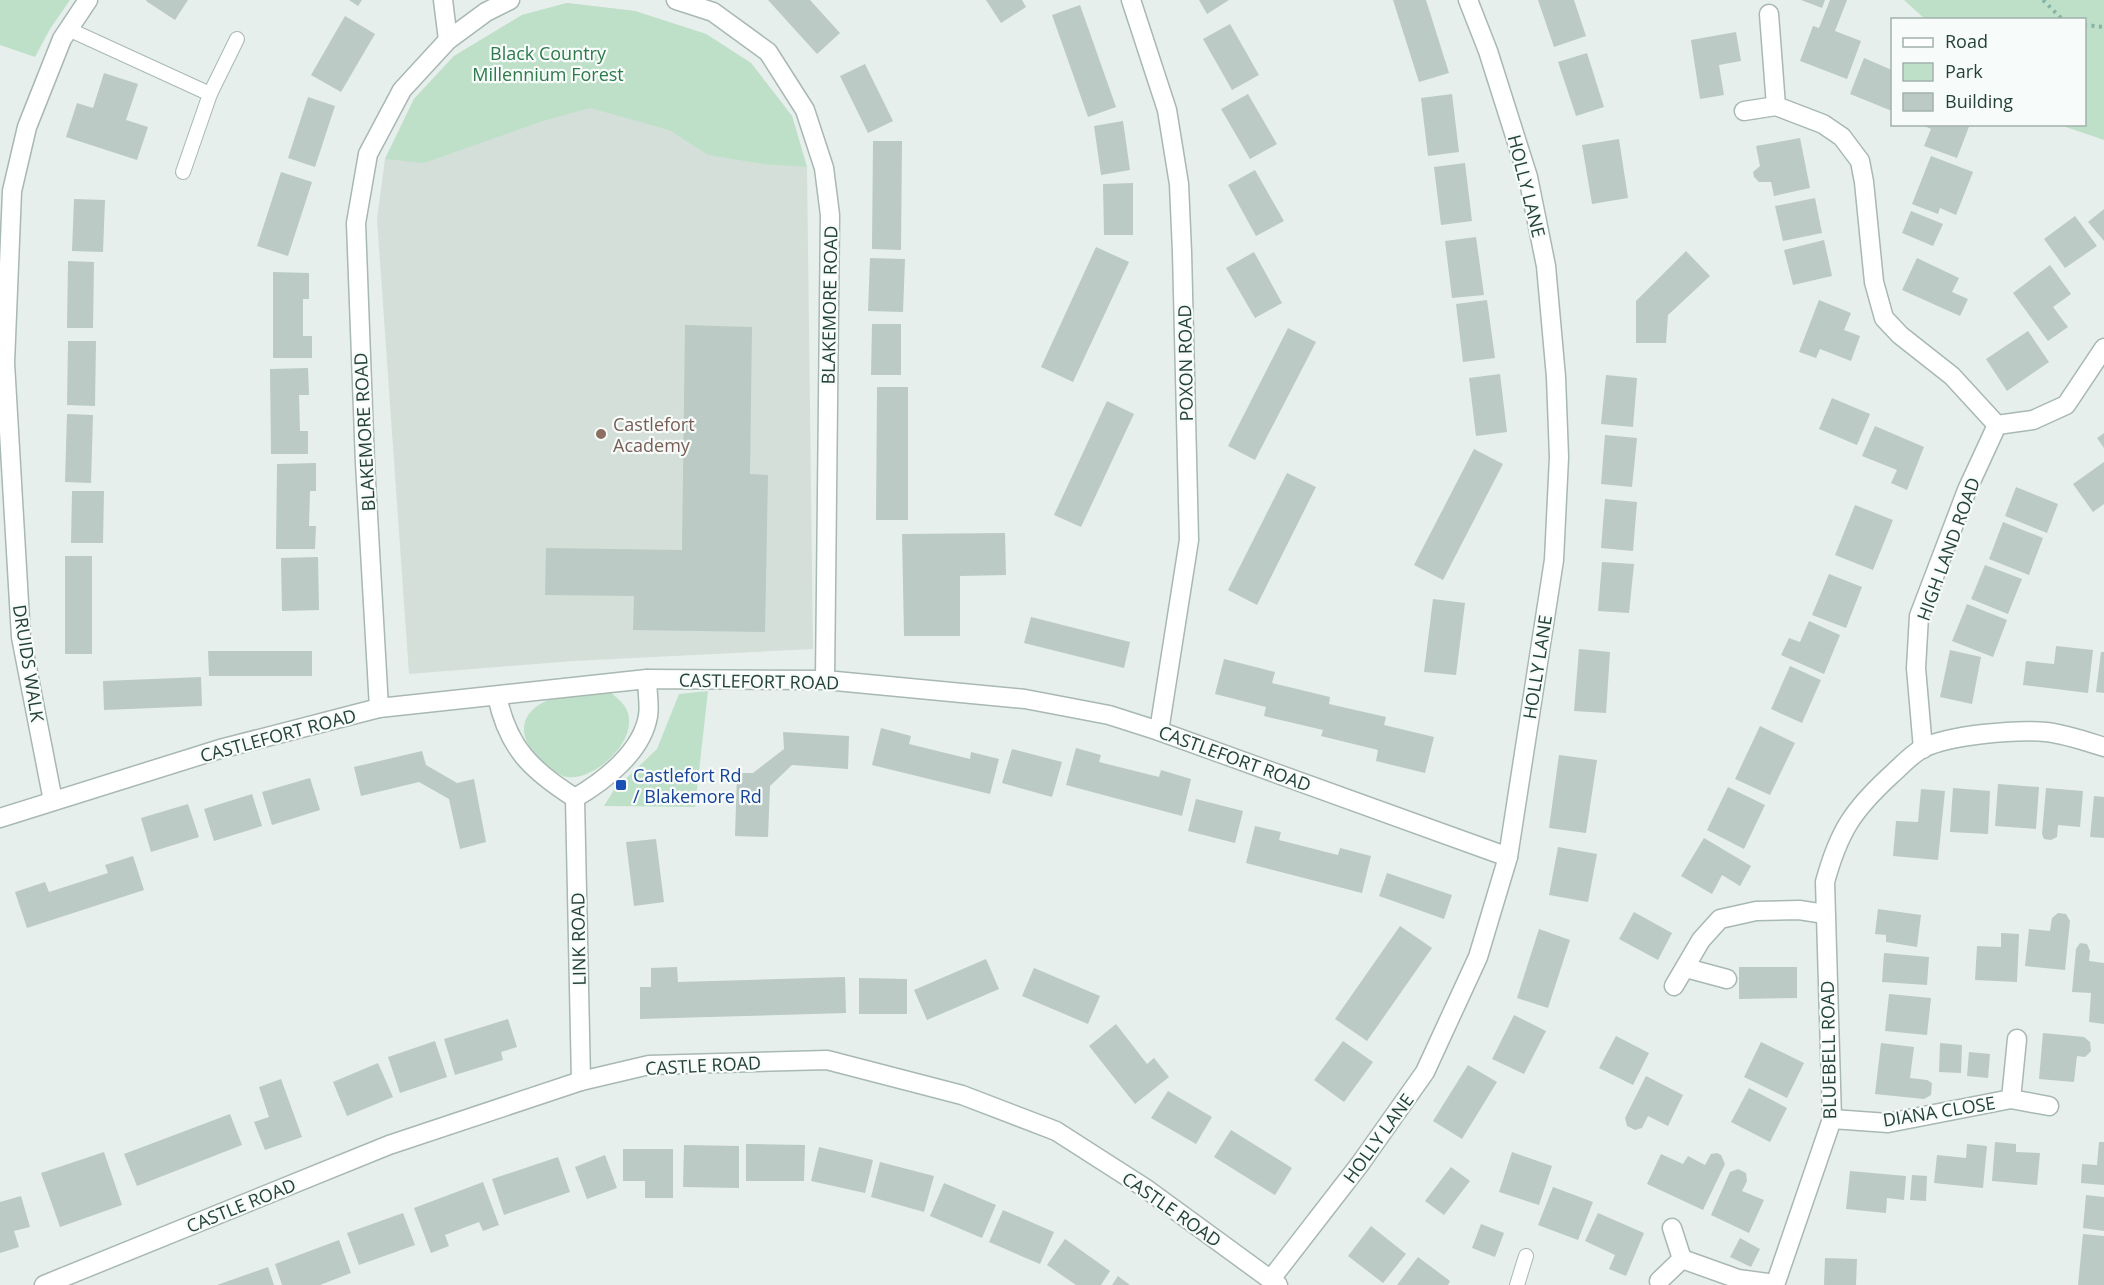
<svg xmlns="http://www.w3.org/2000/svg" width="2104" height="1285" font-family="'Open Sans',sans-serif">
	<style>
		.built { fill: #d4dfda }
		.green { fill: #bfe0c8 }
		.building { fill: #bbcac4 }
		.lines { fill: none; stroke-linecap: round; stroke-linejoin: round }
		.service-casing { stroke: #a8b8b2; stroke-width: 16 }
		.minor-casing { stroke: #a8b8b2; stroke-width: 21 }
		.tertiary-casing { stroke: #a8b8b2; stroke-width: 21 }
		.path { stroke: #86b3a5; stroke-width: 4; stroke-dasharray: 3 4.5; stroke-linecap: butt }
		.service { stroke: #fff; stroke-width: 14 }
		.minor { stroke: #fff; stroke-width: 18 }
		.tertiary { stroke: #fff; stroke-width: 18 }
		.education-dot { fill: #8d6e63; stroke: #f7fbf9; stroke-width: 2 }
		.transit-dot { fill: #1a4fb4; stroke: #f7fbf9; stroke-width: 2 }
		.labels { text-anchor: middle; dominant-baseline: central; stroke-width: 4.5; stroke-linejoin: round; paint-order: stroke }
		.park-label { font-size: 18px; fill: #2d7a4b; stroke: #f7fbf9 }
		.street-label { font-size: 18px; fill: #24423a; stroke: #f7fbf9 }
		.education-label { font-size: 18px; fill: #785e54; stroke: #f7fbf9; text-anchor: start }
		.transit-label { font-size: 18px; fill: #164399; stroke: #f7fbf9; text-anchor: start }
	</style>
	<rect width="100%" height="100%" fill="#e6efeb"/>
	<path class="built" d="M567,3L635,11L706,34L751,63L792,116L807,167L813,649L573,661L409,674L377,219L385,159L414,99L454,56L522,15Z"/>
	<g class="green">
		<path d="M0,0H70L50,29L35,57L0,45Z"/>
		<path d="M1904,0H2104V140L2060,125L2084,124V20L1925,19Z"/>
		<path d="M567,3L635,11L706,34L751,63L792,116L807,167L763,164L708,155L669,130L590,108L543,121L424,163L385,159L414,99L454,56L522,15Z"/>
		<path d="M609,691C618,699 629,706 629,720C631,747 592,781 567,777C559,776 547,765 540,760C532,753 523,739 524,728C527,694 582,692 609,691Z"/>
		<path d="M708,691L695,807L604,806L614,790L657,749L679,694Z"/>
	</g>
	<g class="building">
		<path d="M147,0H188L175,20L146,1Z"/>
		<path d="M349,0H362L358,6Z"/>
		<path d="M768,0H810L840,33L817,54Z"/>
		<path d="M986,0H1022L1026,7L1001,23Z"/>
		<path d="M1199,0H1229L1207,14Z"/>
		<path d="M1393,0H1426L1449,73L1419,82Z"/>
		<path d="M1538,0H1574L1586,36L1554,47Z"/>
		<path d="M1801,0H1825L1822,8Z"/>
		<path d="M1830,0H1847L1835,31L1861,41L1847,79L1800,61L1813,26L1819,28Z"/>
		<path d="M1080,5L1116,107L1088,117L1052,15Z"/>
		<path d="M345,16L375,34L341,92L311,75Z"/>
		<path d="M1230,24L1259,75L1232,90L1203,39Z"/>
		<path d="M1736,32L1741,61L1719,65L1724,95L1700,99L1691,40Z"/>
		<path d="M1587,53L1604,107L1576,116L1558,62Z"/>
		<path d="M1864,58L1892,70V111L1850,94Z"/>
		<path d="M865,64L893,121L868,133L840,76Z"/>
		<path d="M104,73L138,84L126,120L148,127L137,160L66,137L77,103L93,108Z"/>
		<path d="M1248,94L1277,144L1250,159L1221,109Z"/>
		<path d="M1452,94L1459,152L1428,156L1421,98Z"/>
		<path d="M308,97L335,106L315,167L288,158Z"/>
		<path d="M1123,121L1130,170L1101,175L1094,126Z"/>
		<path d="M1920,124H1970L1957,158L1924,146L1931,129Z"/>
		<path d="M1800,138L1810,188L1774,196L1771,182H1759L1754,177L1753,172L1760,166L1756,146Z"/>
		<path d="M1619,139L1628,198L1592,204L1582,145Z"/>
		<path d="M873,141H902L901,250L872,249Z"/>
		<path d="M1931,156L1973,172L1956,215L1940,208L1938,214L1912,204Z"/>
		<path d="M1465,163L1472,221L1441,225L1434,167Z"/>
		<path d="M1255,170L1284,221L1256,236L1228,185Z"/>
		<path d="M281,172L312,182L288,256L257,246Z"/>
		<path d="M1133,183V235H1104L1103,184Z"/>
		<path d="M1815,198L1822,233L1783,241L1775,206Z"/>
		<path d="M74,199L105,200L103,252L72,251Z"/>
		<path d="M2104,209V241L2088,222Z"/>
		<path d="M1911,211L1943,224L1933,246L1902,233Z"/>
		<path d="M2075,216L2097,246L2065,268L2044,239Z"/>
		<path d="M1476,237L1484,295L1452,298L1445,241Z"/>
		<path d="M1824,240L1832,276L1793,285L1784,250Z"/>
		<path d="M1096,247L1129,262L1073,382L1041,367Z"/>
		<path d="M1686,251L1710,276L1668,315L1666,343H1636V301Z"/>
		<path d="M1254,252L1282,303L1255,318L1226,268Z"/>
		<path d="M870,258L905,259L903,312L868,311Z"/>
		<path d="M1917,258L1959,278L1952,292L1968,299L1960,316L1902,290Z"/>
		<path d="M68,261L94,262L93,328H67Z"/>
		<path d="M2050,265L2071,294L2053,307L2068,327L2048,341L2013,293Z"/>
		<path d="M273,272L309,273V299H303V336H312V358H273Z"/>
		<path d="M1487,300L1495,358L1463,362L1456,304Z"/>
		<path d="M1819,300L1851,313L1844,330L1860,336L1851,361L1820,349L1816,358L1799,352Z"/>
		<path d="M872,324H901V375H871Z"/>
		<path d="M685,325L752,327L750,474L768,475L765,632L633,630L634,596L545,595L546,548L682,550Z"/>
		<path d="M1288,328L1316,342L1255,460L1228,446Z"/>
		<path d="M2028,331L2049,362L2007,391L1986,359Z"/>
		<path d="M68,341H96L95,406L67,405Z"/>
		<path d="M308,368L309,395H299L300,431H308V454H271L270,369Z"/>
		<path d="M1500,374L1507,432L1476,436L1469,378Z"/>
		<path d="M1606,375L1637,378L1633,427L1601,424Z"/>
		<path d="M877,387H908V520H876Z"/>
		<path d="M1832,398L1870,414L1857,445L1819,429Z"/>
		<path d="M1107,401L1134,414L1081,527L1054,515Z"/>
		<path d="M67,414L93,415L91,483L65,482Z"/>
		<path d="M1875,426L1924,447L1907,490L1891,483L1897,470L1862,456Z"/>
		<path d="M2104,433V448L2097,438Z"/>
		<path d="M1605,435L1637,438L1632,487L1601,484Z"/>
		<path d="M1474,449L1503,464L1443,580L1414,565Z"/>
		<path d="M2104,462V504L2093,512L2073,484Z"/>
		<path d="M316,463V491H310L309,526H316L315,549H276L277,464Z"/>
		<path d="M1287,473L1316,487L1257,605L1228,590Z"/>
		<path d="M2016,487L2058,504L2047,533L2005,516Z"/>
		<path d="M72,491H104L103,543H71Z"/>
		<path d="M1605,499L1637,502L1633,551L1601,548Z"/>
		<path d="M1855,505L1893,520L1873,570L1835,555Z"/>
		<path d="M2003,522L2043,538L2029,575L1989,559Z"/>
		<path d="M1005,533L1006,575L960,576V636H904L902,534Z"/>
		<rect x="65" y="556" width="27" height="98"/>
		<path d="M318,557L319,610L282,611L281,558Z"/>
		<path d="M1602,562L1634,564L1629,613L1598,611Z"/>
		<path d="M1985,565L2022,579L2008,614L1971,599Z"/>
		<path d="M1829,574L1862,587L1846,628L1812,615Z"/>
		<path d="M1433,599L1465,603L1456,675L1424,672Z"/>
		<path d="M1967,604L2007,620L1993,657L1952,641Z"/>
		<path d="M1031,617L1130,642L1124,668L1024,643Z"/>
		<path d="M1809,621L1840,635L1824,674L1781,655L1789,638L1800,642Z"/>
		<path d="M2056,646L2093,650L2088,693L2023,685L2026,661L2054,664Z"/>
		<path d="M1579,649L1610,652L1606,713L1574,711Z"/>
		<path d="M1950,650L1981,657L1972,704L1940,697Z"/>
		<path d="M208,651H312V676H209Z"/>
		<path d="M2101,652H2104V693L2096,692Z"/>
		<path d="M1224,659L1275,672L1272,683L1330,697L1329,704L1386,717L1384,725L1434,737L1425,773L1376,761L1378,750L1321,736L1323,730L1264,716L1266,707L1215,694Z"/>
		<path d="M1790,666L1821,680L1802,723L1771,709Z"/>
		<path d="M201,677L202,706L104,710L103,681Z"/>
		<path d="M1760,726L1795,743L1770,795L1735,779Z"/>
		<path d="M881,728L911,736L909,744L970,759L971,752L999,759L990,794L872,765Z"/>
		<path d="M783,732L849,736L848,769L792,765L770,786L768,837L735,836L737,773H753L784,749Z"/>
		<path d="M1076,748L1101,755L1099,762L1159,777L1161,770L1191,779L1182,816L1066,785Z"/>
		<path d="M1012,749L1062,762L1052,797L1002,783Z"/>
		<path d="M422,751L426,765L457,783L474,779L486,842L460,849L449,799L419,782L361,796L354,767Z"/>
		<path d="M1559,755L1597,760L1586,833L1549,828Z"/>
		<path d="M310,778L320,810L272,825L262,792Z"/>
		<path d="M1998,784L2039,787L2036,829L1995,826Z"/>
		<path d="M1728,787L1765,805L1744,849L1707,830Z"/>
		<path d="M1953,788L1990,791L1988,834L1950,832Z"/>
		<path d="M2046,788L2083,791L2080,827L2058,825L2057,837L2051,840L2044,839L2042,834Z"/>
		<path d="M1921,789L1945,791L1938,860L1893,856L1896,821L1918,822Z"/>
		<path d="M252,794L262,826L214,841L204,809Z"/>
		<path d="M2094,796L2104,797V838L2090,837Z"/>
		<path d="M1196,799L1243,811L1235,843L1188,831Z"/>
		<path d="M188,804L199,837L151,852L141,818Z"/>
		<path d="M1255,826L1281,832L1279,840L1338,855L1340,848L1371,856L1362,893L1246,863Z"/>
		<path d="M1704,838L1751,866L1740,886L1722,875L1712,894L1681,876Z"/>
		<path d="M656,839L664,902L634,906L626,842Z"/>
		<path d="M1558,847L1597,854L1588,902L1549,895Z"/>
		<path d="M133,856L144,890L27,928L15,892L45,882L49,892L108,873L105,865Z"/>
		<path d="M1387,873L1452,895L1444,919L1379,896Z"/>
		<path d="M1878,909L1921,915L1917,947L1886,942V935L1875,934Z"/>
		<path d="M1634,912L1672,933L1658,960L1619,939Z"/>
		<path d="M2058,913L2066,914L2070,921L2065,970L2025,966L2029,929L2050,931L2052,918Z"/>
		<path d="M1400,926L1432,948L1367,1041L1335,1019Z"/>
		<path d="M1539,929L1570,940L1548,1008L1517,998Z"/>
		<path d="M2001,933L2019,934L2017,982L1975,980L1977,946L2001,947Z"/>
		<path d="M2080,943L2087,944L2090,951L2089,961L2104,963V1024L2089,1022L2091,993L2072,992L2076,949Z"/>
		<path d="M1884,953L1929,957L1927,985L1882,982Z"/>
		<path d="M986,959L999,989L927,1020L914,990Z"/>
		<path d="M677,967L678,982L845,977L846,1013L640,1019V987H651V968Z"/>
		<path d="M1739,967H1797V998L1739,999Z"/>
		<path d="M1034,968L1100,996L1088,1024L1022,996Z"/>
		<path d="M859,978L907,979V1014H859Z"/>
		<path d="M1889,994L1931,998L1927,1035L1885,1031Z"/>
		<path d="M1514,1015L1546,1031L1524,1074L1492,1059Z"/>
		<path d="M508,1019L517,1047L501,1052L503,1060L455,1075L444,1039Z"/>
		<path d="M1116,1024L1147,1064L1154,1058L1169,1077L1135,1104L1089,1046Z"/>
		<path d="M2043,1033L2084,1037L2090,1042L2091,1051L2085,1057L2077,1056L2074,1082L2039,1079Z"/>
		<path d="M1616,1036L1649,1053L1633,1085L1599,1068Z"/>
		<path d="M435,1041L447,1077L400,1093L388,1057Z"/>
		<path d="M1343,1041L1373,1062L1344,1102L1314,1080Z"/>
		<path d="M1761,1042L1804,1063L1787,1098L1744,1077Z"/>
		<path d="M1881,1043L1914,1047L1910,1078L1927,1080L1932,1083L1931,1095L1924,1099L1875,1094Z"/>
		<path d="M1940,1043L1962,1045L1961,1073L1939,1072Z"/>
		<path d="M1969,1052L1990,1054L1988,1078L1967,1076Z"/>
		<path d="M378,1063L393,1097L347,1116L333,1082Z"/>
		<path d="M1468,1065L1497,1082L1462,1139L1433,1121Z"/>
		<path d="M1646,1076L1683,1095L1668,1126L1648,1116L1642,1128L1635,1130L1627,1126L1625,1118Z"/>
		<path d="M281,1079L302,1137L265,1150L254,1122L269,1117L259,1087Z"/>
		<path d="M1749,1088L1787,1108L1770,1142L1731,1122Z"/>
		<path d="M1168,1091L1212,1117L1196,1144L1151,1118Z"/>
		<path d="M230,1114L242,1145L137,1186L124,1154Z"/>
		<path d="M1231,1130L1292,1168L1275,1195L1214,1157Z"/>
		<path d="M1995,1142L2016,1144V1152L2040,1153L2037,1185L1992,1181Z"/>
		<path d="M2099,1142H2104V1185L2081,1183L2082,1164L2097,1165Z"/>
		<path d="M746,1144L805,1145L804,1181H746Z"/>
		<path d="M1967,1144L1987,1146L1983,1188L1934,1183L1937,1155L1966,1158Z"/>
		<path d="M684,1145L739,1146V1188L683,1187Z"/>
		<path d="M819,1147L873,1160L865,1193L811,1181Z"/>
		<path d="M623,1149H673V1198H645V1181H623Z"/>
		<path d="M104,1152L122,1205L60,1227L41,1173Z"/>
		<path d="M1512,1152L1552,1166L1539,1205L1499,1192Z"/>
		<path d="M1717,1153L1721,1155L1725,1164L1703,1210L1647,1184L1661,1154L1683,1164L1688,1156L1705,1165L1711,1154Z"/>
		<path d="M605,1155L617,1188L587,1199L575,1167Z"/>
		<path d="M558,1157L570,1192L504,1215L492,1179Z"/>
		<path d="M880,1162L934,1176L924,1212L871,1197Z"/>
		<path d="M1451,1167L1470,1181L1444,1215L1425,1201Z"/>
		<path d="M1738,1169L1746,1173L1747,1181L1742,1191L1764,1200L1749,1233L1711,1215L1730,1172Z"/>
		<path d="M1850,1171L1906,1176L1904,1200L1887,1198L1886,1213L1846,1209Z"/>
		<path d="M1912,1175L1927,1176L1926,1201L1910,1200Z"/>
		<path d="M483,1182L499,1225L483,1231L479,1222L445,1235L449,1246L431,1253L414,1208Z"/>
		<path d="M944,1183L996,1205L982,1238L930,1216Z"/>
		<path d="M1553,1187L1593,1202L1578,1240L1538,1225Z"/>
		<path d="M2086,1195L2104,1197V1231L2083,1228Z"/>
		<path d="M21,1196L30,1227L14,1231L19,1247L0,1253V1202Z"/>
		<path d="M1003,1210L1054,1232L1040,1264L989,1242Z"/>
		<path d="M403,1213L415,1245L359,1265L347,1233Z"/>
		<path d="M1598,1213L1644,1233L1626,1276L1609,1269L1615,1255L1585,1241Z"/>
		<path d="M1481,1224L1504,1233L1495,1257L1472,1248Z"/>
		<path d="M1371,1226L1406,1254L1383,1283L1348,1256Z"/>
		<path d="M2083,1234L2104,1236V1285H2078Z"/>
		<path d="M1740,1238L1760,1249L1751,1267L1730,1257Z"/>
		<path d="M1065,1239L1110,1271L1101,1285H1076L1047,1265Z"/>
		<path d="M339,1240L351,1273L320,1285H282L275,1264Z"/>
		<path d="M1418,1257L1450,1281L1448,1285H1397Z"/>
		<path d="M1825,1258L1857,1259L1856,1285H1824Z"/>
		<path d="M268,1267L274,1285H217Z"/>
		<path d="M1118,1276L1130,1285H1112Z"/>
	</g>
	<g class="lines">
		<defs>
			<g id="service">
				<path d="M68,29L210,94L183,172"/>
				<path d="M210,94L237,39"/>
				<path d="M1517,1285L1526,1256"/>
			</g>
			<g id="minor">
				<path d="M443,0L448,40"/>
				<path d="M676,0L713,12L768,52L805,110L824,168L830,215L825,680"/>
				<path d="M1131,0L1167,110L1179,184L1182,252L1189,540L1159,731"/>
				<path d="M1769,14L1776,106"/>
				<path d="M1744,111L1776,106L1823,124L1842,137L1860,161L1864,182L1874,282L1884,318L1900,335L1952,376L1997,425"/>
				<path d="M497,696C508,748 531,770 575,798"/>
				<path d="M379,708L365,463L356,223L368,154L402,90L448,40L486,12L510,0"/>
				<path d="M1923,749L1916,668L1919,616L1967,490L1997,425L2033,420L2066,405L2104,348"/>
				<path d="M575,798L581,1081"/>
				<path d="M575,798C604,781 642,752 648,716C650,705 647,691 647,679"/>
				<path d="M53,801L21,637L5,363L12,191L27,127L62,39L88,0"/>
				<path d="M0,818L220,749L379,708L647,679L825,680L1025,699L1109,715L1159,731L1508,857"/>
				<path d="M1686,968L1727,979"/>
				<path d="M1674,986L1701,940L1720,919L1756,911L1799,910L1825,914"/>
				<path d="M2011,1099L2017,1039"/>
				<path d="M1832,1119L1888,1123L2011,1099L2049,1106"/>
				<path d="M1682,1259L1738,1279L1775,1284"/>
				<path d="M1271,1279L1360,1164L1425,1072L1478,957L1508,857L1538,663L1554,560L1559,457L1556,377L1546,266L1528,177L1488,51L1468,0"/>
				<path d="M1659,1281L1682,1259L1672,1228"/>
				<path d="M1775,1285L1832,1119L1825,882C1839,831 1853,810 1891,775C1901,766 1912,754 1923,748C1950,735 2016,729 2046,732C2065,734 2085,741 2104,747"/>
			</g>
			<path id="tertiary" d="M44,1285L389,1145L581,1081L649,1065L827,1060L962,1095L1056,1131L1145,1188L1278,1285"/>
		</defs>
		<use href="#service" class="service-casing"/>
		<use href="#minor" class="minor-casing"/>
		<use href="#tertiary" class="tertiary-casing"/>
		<g class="path">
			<path d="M2043,0L2063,20"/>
			<path d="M2084,25L2104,27"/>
		</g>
		<use href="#service" class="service"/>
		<use href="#minor" class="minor"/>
		<use href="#tertiary" class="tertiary"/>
	</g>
	<circle class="education-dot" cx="601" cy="434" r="6"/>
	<rect class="transit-dot" x="615" y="779" width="12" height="12" rx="3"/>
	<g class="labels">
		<g class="park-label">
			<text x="548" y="53">Black Country<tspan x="548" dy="21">Millennium Forest</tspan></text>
		</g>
		<g class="street-label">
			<text transform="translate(1527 186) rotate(76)">HOLLY LANE</text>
			<text transform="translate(829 305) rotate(-89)">BLAKEMORE ROAD</text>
			<text transform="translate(1185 363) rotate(-91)">POXON ROAD</text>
			<text transform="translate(364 432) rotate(-93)">BLAKEMORE ROAD</text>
			<text transform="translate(1948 549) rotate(-70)">HIGH LAND ROAD</text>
			<text transform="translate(29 663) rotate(81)">DRUIDS WALK</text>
			<text transform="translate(1537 667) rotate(-81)">HOLLY LANE</text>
			<text transform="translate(759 681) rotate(1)">CASTLEFORT ROAD</text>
			<text transform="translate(278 735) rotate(-15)">CASTLEFORT ROAD</text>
			<text transform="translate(1235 758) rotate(20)">CASTLEFORT ROAD</text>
			<text transform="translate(578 939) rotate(-91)">LINK ROAD</text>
			<text transform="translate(1828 1050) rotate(-91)">BLUEBELL ROAD</text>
			<text transform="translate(703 1065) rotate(-3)">CASTLE ROAD</text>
			<text transform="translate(1939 1111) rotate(-9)">DIANA CLOSE</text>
			<text transform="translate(1378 1138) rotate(-54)">HOLLY LANE</text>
			<text transform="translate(241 1205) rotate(-22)">CASTLE ROAD</text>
			<text transform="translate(1172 1209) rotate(35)">CASTLE ROAD</text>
		</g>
		<g class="education-label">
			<text x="613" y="424">Castlefort<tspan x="613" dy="21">Academy</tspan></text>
		</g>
		<g class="transit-label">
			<text x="633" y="775">Castlefort Rd<tspan x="633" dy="21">/ Blakemore Rd</tspan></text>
		</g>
	</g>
	<rect x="1891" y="18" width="195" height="108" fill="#f7fbf9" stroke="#a3b1ad" stroke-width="1.5"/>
	<rect x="1903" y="38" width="30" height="9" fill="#ffffff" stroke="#a3b1ad" stroke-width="1.5"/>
	<text x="1945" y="48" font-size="18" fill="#24423a">Road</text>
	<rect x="1903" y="63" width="30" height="18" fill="#bfe0c8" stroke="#a3b1ad" stroke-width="1.5"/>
	<text x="1945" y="78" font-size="18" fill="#24423a">Park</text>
	<rect x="1903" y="93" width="30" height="18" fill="#bbcac4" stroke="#a3b1ad" stroke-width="1.5"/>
	<text x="1945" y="108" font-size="18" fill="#24423a">Building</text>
</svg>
